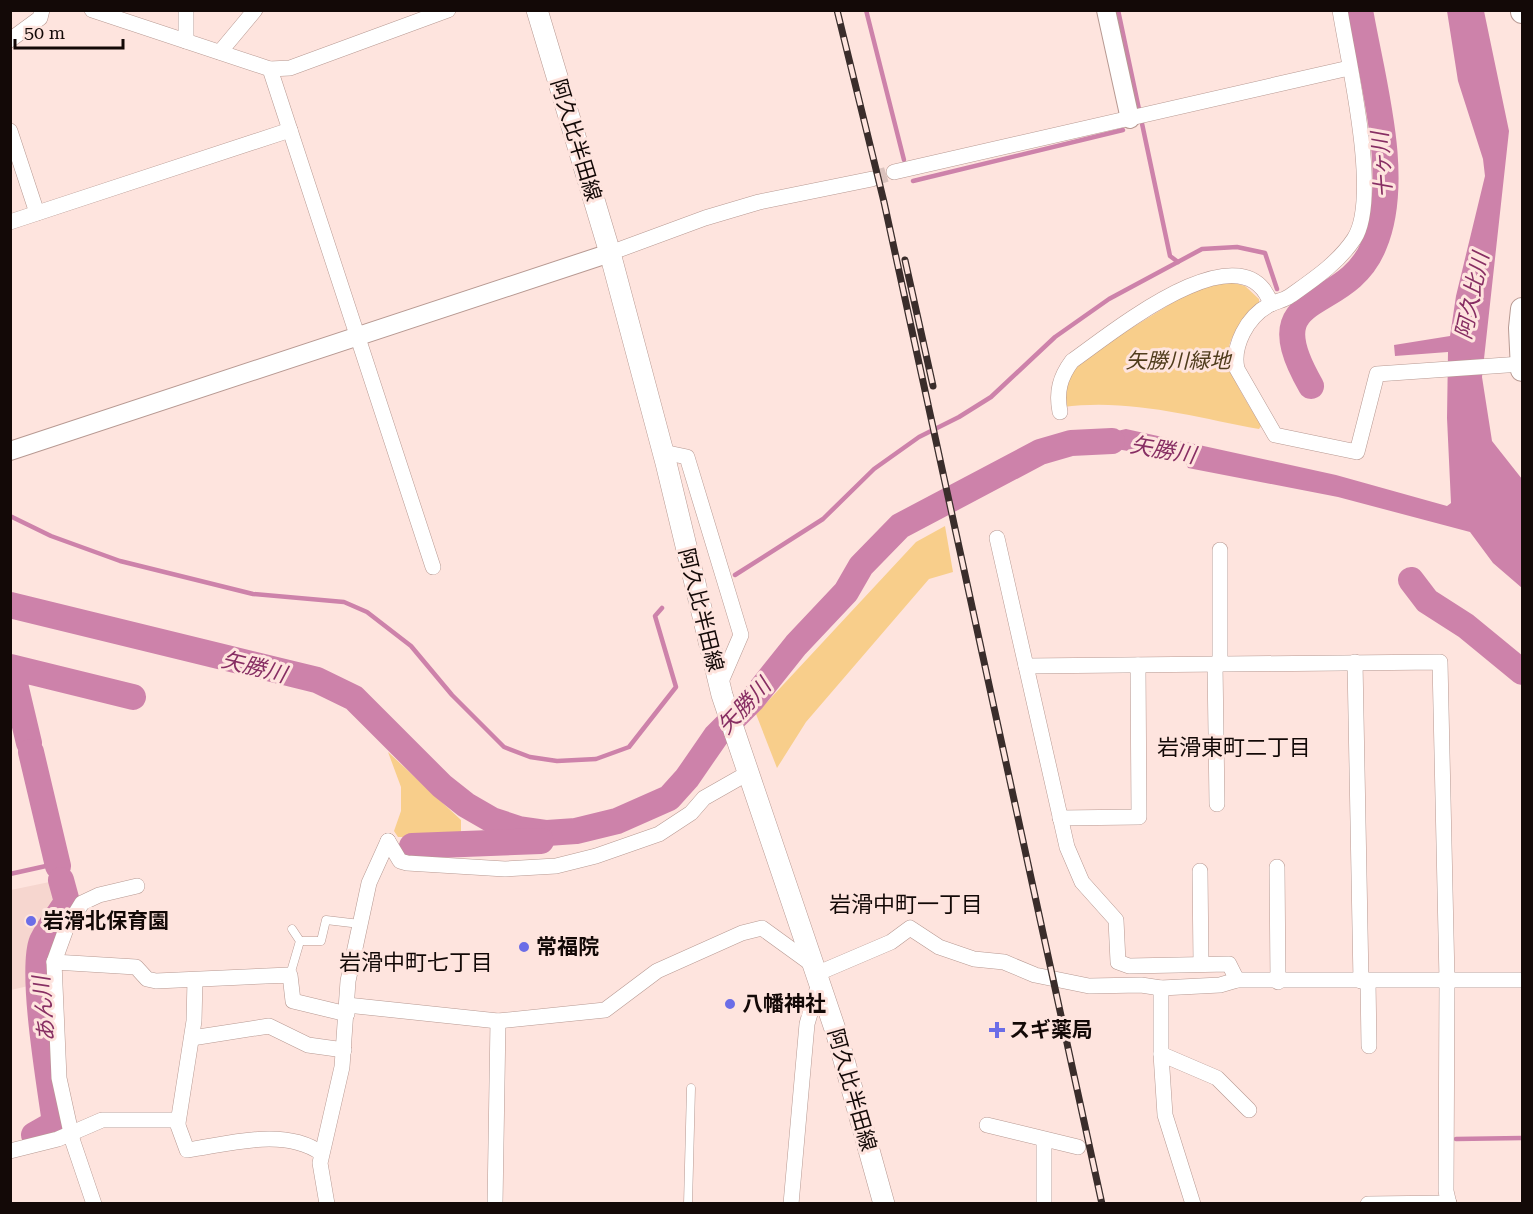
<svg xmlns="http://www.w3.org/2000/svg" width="1533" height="1214" font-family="'Roboto Serif','Noto Sans JP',serif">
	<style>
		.built { fill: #f6d6cf }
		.green { fill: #f8ce8b }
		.water { fill: #cd82aa }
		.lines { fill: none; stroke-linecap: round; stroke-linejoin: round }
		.stream { stroke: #cd82aa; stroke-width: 4.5 }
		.river { stroke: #cd82aa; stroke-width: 26 }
		.minor-tunnel { stroke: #dbc3be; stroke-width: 15; stroke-dasharray: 15 8; stroke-linecap: butt }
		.service-casing { stroke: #b79992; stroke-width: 9 }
		.minor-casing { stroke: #b79992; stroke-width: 16 }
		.tertiary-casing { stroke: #b79992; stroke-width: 20 }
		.secondary-casing { stroke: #b79992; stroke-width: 22 }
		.primary-casing { stroke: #b79992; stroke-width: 24 }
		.service { stroke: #fff; stroke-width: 8 }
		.minor { stroke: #fff; stroke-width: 15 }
		.tertiary { stroke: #fff; stroke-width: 18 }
		.secondary { stroke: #fff; stroke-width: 21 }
		.primary { stroke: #fff; stroke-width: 22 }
		.rail-casing { stroke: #3a2d2b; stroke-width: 7 }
		.rail { stroke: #fee4de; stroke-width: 4.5; stroke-dasharray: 14; stroke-linecap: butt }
		.poi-dot { fill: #6b6de7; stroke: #fee4de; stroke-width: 2 }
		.labels { text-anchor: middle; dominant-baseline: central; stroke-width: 6; stroke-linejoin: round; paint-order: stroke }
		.street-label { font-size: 21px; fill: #130907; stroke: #fee4de }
		.park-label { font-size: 21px; font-style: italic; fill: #4f3c1c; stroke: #fee4de }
		.poi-label { font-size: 21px; font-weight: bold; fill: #130907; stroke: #fee4de; text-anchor: start }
		.water-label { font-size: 22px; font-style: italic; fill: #872e63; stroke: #fee4de }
		.neighbourhood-label { font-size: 22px; fill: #130907; stroke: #fee4de }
	</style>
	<rect width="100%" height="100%" fill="#fee4de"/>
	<path class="built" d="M59,880L63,902L39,940L37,984L11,990V890Z"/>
	<g class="green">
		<path d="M1227,281L1245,286L1259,299V305C1249,316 1231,332 1229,348C1225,374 1249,403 1261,426L1259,429C1194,417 1129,398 1063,407L1061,398L1075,363L1193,290Z"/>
		<path d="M945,526L953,572L929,579L806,722L777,768L756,714L916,542Z"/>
		<path d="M388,752L461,820V837H398L394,831L401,811V787Z"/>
	</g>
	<path class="water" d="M1447,11H1484L1509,131L1482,377L1492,441L1522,479V588L1493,563L1470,532L1338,497L1188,468L1185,461L1071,441L1126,429L1336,475L1447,506L1451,503L1447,418L1448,352L1395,356L1394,345L1450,336L1456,296L1485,176L1483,159L1458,81Z"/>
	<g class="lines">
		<g class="stream">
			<path d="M866,10L904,160"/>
			<path d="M1118,10L1170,256L1178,262"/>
			<path d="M913,181L1123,130"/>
			<path d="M10,516L51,536L120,561L253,594L344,602L367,612L411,646L452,695L504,747L530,757L557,761L596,759L629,747L676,687L655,616L662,608"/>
			<path d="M735,575L823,519L874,469L919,437L959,417L991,397L1055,337L1109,299L1202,249L1237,247L1265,253L1277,289"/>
			<path d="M29,744L14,669L130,696V692"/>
			<path d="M10,874L55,864L32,755"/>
			<path d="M1456,1139L1522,1138"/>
		</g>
		<g class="river">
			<path d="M1311,386C1253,285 1345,317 1374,245C1402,179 1372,80 1360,10"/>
			<path d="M1411,580L1427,601L1466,626L1522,672"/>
			<path d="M10,605L317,680L354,698L442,786L466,805L492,820L519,829L547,833L576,831L617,821L669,798L687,778L716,736L753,699L796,645L846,592L861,566L900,526L1040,452L1071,443L1112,441"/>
			<path d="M29,743L11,667L133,697"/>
			<path d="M31,752L58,866"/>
			<path d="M412,846L541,841"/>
			<path d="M34,1135L55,1123C50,1087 30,970 42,941C48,928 59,914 67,902L61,880"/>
		</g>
		<path class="minor-tunnel" d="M872,179L894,172"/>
		<defs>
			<g id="service">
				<path d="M300,941H321L326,920L360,924"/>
				<path d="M290,975L300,941L292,929"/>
				<path d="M688,1204L691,1088"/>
			</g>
			<g id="minor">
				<path d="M92,10L270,69L290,68L448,10"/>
				<path d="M186,10V41"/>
				<path d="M1340,10C1348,61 1381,198 1354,239C1338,263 1314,279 1290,296C1283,301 1276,301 1269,305C1247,317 1232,346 1237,369L1275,435L1357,452L1377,374L1521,364"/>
				<path d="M10,40L40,18L42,10"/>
				<path d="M220,52L255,10"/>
				<path d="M270,69L433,567"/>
				<path d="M10,131L37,213"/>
				<path d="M894,172L1349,68"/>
				<path d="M10,222L290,130"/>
				<path d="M610,253L705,218L759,202L872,179"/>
				<path d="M1060,412C1056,392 1060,377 1072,361C1108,336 1243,224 1271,304"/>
				<path d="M663,452L687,457L741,635L719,686"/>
				<path d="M997,538L1067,847L1082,882L1116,920L1118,962L1129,966L1229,964L1237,980"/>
				<path d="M1220,550V664"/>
				<path d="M1355,662L1361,981"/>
				<path d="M1215,664L1217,804"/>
				<path d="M1026,666L1440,662L1447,980L1446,1191L1449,1204"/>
				<path d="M1060,818L1139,817L1138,665"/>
				<path d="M388,841L400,861L407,863L505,869L556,866L596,856L659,834L691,813L704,798L748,773"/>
				<path d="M1277,867L1278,982"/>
				<path d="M1200,871L1201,964"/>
				<path d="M54,962L136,967L147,979L156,981L290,975L293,1001L347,1014"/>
				<path d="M816,974L891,942L910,928L939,947L974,959L1004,962L1035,975L1089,986L1141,985L1161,988L1220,985L1237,980H1522"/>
				<path d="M1368,981L1369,1046"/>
				<path d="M1161,988V1054L1165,1115L1193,1204"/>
				<path d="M347,1005L498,1021L605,1010L657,971L742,933L762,928L813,965"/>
				<path d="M192,1038L269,1026L308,1045L344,1050"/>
				<path d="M1161,1054L1217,1078L1249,1110"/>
				<path d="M178,1123L194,1021L195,980"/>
				<path d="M987,1125L1078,1147"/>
				<path d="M10,1151L58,1139L102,1120H176L187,1150C230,1144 284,1127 321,1153"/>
				<path d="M94,1204L73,1142L59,1078L54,962L66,929L82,903L99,895L137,886"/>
				<path d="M327,1204L320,1163L342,1067L348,981L369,883L388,841"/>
				<path d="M495,1204L498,1021"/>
				<path d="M791,1204L807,1024L819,983"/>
				<path d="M1044,1204V1140"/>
				<path d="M1368,1204L1449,1203"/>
			</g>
			<g id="tertiary">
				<path d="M1106,10L1130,119"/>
				<path d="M10,451L610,253"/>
			</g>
			<path id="secondary" d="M537,10L610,253L666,463L722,695L837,1035L884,1204"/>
			<g id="primary">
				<path d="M1522,10V12"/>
				<path d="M1522,309L1520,328L1522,370"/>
			</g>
		</defs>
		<use href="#service" class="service-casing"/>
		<use href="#minor" class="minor-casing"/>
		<use href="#tertiary" class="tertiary-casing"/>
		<use href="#secondary" class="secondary-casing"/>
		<use href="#primary" class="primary-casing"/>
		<use href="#service" class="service"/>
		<use href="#minor" class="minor"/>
		<use href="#tertiary" class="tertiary"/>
		<use href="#secondary" class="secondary"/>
		<use href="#primary" class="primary"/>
		<defs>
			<g id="rail">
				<path d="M837,10L884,202L1102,1204"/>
				<path d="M905,260L933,386"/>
			</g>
		</defs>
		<use href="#rail" class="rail-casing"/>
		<use href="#rail" class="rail"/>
	</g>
	<g class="poi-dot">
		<circle cx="31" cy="921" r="6"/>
		<circle cx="524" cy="947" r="6"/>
		<circle cx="730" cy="1004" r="6"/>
		<path d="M994 1021h6v6h6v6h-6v6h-6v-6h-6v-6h6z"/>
	</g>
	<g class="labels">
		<g class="street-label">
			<text transform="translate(576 140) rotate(73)">阿久比半田線</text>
			<text transform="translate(701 610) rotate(76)">阿久比半田線</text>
			<text transform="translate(852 1090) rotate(74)">阿久比半田線</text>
		</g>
		<g class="park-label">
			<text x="1178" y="361">矢勝川緑地</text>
		</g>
		<g class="poi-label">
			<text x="43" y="921">岩滑北保育園</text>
			<text x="536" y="947">常福院</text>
			<text x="742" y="1004">八幡神社</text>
			<text x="1009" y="1030">スギ薬局</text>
		</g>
		<g class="water-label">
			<text transform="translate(1382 165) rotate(-94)">十ヶ川</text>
			<text transform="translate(1472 296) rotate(-78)">阿久比川</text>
			<text transform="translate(1163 450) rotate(10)">矢勝川</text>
			<text transform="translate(254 667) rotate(14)">矢勝川</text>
			<text transform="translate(744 706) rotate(-47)">矢勝川</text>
			<text transform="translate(44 1009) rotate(-95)">あん川</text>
		</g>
		<g class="neighbourhood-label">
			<text x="1234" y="747">岩滑東町二丁目</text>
			<text x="906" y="904">岩滑中町一丁目</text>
			<text x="416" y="962">岩滑中町七丁目</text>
		</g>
	</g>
	<rect width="1533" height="1214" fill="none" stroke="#130907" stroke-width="24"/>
	<path d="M15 39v9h108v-9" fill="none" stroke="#130907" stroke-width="3"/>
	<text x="24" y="39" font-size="18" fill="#130907" stroke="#fee4de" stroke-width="4.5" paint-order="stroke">50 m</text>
</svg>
